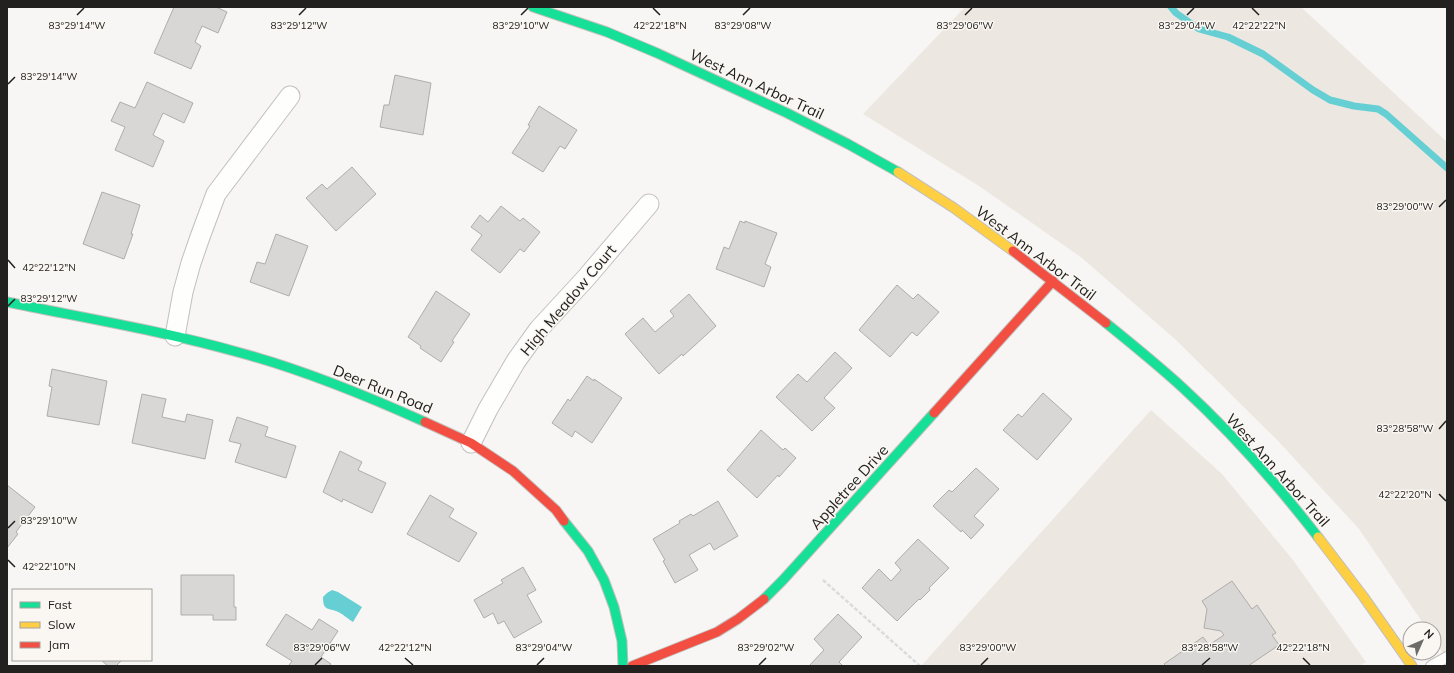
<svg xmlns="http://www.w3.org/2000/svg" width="1454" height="673" font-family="Mulish,sans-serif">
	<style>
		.built { fill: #ece7e0 }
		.water { fill: #66cfd4 }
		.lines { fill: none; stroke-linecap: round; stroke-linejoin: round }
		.stream { stroke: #66cfd4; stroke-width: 7 }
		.building { fill: #d8d7d5; stroke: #afadab }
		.lane-casing { stroke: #c2c0be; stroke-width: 12 }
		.street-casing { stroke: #c2c0be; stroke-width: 21 }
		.fast-casing { stroke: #c2c0be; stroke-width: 11 }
		.slow-casing { stroke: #c2c0be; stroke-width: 11 }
		.jam-casing { stroke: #c2c0be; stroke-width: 11 }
		.path { stroke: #dbdbda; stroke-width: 2.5; stroke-dasharray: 4 2; stroke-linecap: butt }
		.lane { stroke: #fefefd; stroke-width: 10 }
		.street { stroke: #fefefd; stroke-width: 19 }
		.fast { stroke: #16e098; stroke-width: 9 }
		.slow { stroke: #ffcf43; stroke-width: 9 }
		.jam { stroke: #f24e42; stroke-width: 9 }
		.ticks { fill: none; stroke: #22211f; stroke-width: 1.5 }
		.labels { text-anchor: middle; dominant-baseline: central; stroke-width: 3; stroke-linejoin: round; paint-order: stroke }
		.street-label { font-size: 15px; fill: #22211f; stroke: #faf6f2 }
		.ticks-label { font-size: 10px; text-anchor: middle; fill: #22211f; stroke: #faf6f2; stroke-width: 3; stroke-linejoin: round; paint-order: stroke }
	</style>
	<rect width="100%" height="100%" fill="#f8f6f4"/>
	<g class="built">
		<path d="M965,7H1301L1447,142V660L1434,639V629H1427L1359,529L1279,442L1176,340L1082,258L979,186L863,114Z"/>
		<path d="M1151,410L1222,474L1293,560L1366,662L1359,666H921Z"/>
	</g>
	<path class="water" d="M332,590L338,592L362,607L353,622C348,619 342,613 336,611C327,608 323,610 323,597L327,593Z"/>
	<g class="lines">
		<path class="stream" d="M1171,7L1176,13L1199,29L1228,37L1263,54L1313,90L1330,100L1354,106L1378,109L1386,114L1447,168"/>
	</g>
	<g class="building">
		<path d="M174,7H216L227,12L218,33L202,26L195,42L201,46L191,69L154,53Z"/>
		<path d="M395,75L431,83L423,135L380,127L384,105H389Z"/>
		<path d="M147,82L193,103L184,123L163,113L153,135L164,141L153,167L115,150L125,127L111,121L120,102L135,108Z"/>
		<path d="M539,106L577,130L565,149L560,146L543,172L512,153L530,126L528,125Z"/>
		<path d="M352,167L376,194L336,231L306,198L322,184L327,189Z"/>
		<path d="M102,192L140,205L131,234H133L124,259L83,244Z"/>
		<path d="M501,206L520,221L523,218L540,232L524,252L520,249L500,273L471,250L482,235L471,227L480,215L488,222Z"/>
		<path d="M740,221L745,223V221L777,233L765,264L771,267L764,287L716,269L724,247L729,249Z"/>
		<path d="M276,234L308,246L289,296L250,282L257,262L265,264Z"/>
		<path d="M897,285L913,299L918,294L939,312L917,336L912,332L890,357L859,330Z"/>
		<path d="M436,291L470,314L452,341L454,342L441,362L420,348L421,346L408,337Z"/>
		<path d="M689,294L716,326L683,356L682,354L659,374L625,334L643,318L655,332L674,316L670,311Z"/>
		<path d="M835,352L852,368L824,398L835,408L812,431L776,397L798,374L807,382Z"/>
		<path d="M52,369L107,381L99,425L47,416L52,387L49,386Z"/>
		<path d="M587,376L594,381V379L622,398L592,443L575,431L572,437L552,423L568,399L570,401Z"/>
		<path d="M1043,393L1072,419L1037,460L1003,430L1018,414L1022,417Z"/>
		<path d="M142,394L166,399L162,417L185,422L187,414L213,420L205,459L132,443Z"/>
		<path d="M237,417L268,427L265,436L296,446L286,478L235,462L241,444L229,441Z"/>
		<path d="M761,430L783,450L785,448L796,458L779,477L778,475L757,498L727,470Z"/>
		<path d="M340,451L362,462L358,470L386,483L372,513L343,499L342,502L323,492Z"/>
		<path d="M976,468L999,489L974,516L984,525L971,539L962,530L961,532L933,506L949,490L952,492Z"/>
		<path d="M7,485L35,507L16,532L18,534L7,548Z"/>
		<path d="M430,495L454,509L449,517L477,533L459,562L407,534Z"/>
		<path d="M718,501L738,536L714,550L710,543L689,555L698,570L675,583L663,561L665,560L653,539L680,523L679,521L691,514L693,516Z"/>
		<path d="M918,539L949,568L929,588L930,590L920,600L919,599L897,621L862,588L879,569L891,581L901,570L895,563Z"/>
		<path d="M523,567L536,590L527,595L542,622L514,638L504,621L498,624L493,613L484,618L474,600L503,583L501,580Z"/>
		<path d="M181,575H234V607H236V620H213V615H181Z"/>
		<path d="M1232,581L1252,609L1257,605L1276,633L1272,635L1279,645L1248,666H1166L1164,664L1203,637L1209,645L1224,635L1221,631L1204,628L1207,609L1202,601Z"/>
		<path d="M286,614L312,630L319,619L338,631L321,657L331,664L330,666H290L289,665L292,661L266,645Z"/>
		<path d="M838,614L862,637L839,662L843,666H809L824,650L814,639Z"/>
		<path d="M101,660H122L116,666H108Z"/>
	</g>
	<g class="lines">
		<defs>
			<path id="lane" d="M1431,666L1447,657"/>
			<g id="street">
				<path d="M175,336L183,292L191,263L200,237L216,194L290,96"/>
				<path d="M471,443L488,409L516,361L539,329L586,278L649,204"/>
			</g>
			<g id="fast">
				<path d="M533,7L607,32L657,53L787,113L848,144L898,172"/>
				<path d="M7,302C85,318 164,331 241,353C304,370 365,395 425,422"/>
				<path d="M1106,323C1132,344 1158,365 1183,388C1232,433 1277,484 1318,537"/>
				<path d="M564,521L588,551L604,580L614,607L622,641L623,666"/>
				<path d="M764,599L783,580L934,413"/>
			</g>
			<g id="slow">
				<path d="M898,172L954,208L1013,251"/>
				<path d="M1318,537L1363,596L1412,666"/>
			</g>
			<g id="jam">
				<path d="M1013,251L1106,323"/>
				<path d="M934,413L1053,281"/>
				<path d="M425,422L471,443L513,471L556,510L564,521"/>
				<path d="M632,666L717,632L738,619L764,599"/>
			</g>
		</defs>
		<use href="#lane" class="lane-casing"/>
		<use href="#street" class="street-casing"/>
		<use href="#fast" class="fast-casing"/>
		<use href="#slow" class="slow-casing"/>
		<use href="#jam" class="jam-casing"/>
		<path class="path" d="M823,580L920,666"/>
		<use href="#lane" class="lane"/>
		<use href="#street" class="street"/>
		<use href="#fast" class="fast"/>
		<use href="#slow" class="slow"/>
		<use href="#jam" class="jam"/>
	</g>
	<path class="ticks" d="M653,8L660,15M1252,8L1259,15M77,15L84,8M299,15L306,8M521,15L528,8M743,15L750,8M965,15L972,8M1187,15L1194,8M8,84L15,77M1439,207L1446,200M8,260L15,268M8,306L15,299M1439,429L1446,421M1439,494L1446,501M8,528L15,521M8,560L15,567M405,658L413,665M1303,658L1310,665M315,665L322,658M537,665L544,658M759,665L766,658M981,665L988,658M1202,665L1210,658"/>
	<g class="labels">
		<g class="street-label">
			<text transform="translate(757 84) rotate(25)">West Ann Arbor Trail</text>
			<text transform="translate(1036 253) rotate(37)">West Ann Arbor Trail</text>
			<text transform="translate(568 300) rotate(-50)">High Meadow Court</text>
			<text transform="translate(383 389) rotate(22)">Deer Run Road</text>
			<text transform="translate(1278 470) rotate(48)">West Ann Arbor Trail</text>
			<text transform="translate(849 487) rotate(-48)">Appletree Drive</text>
		</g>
	</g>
	<g class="ticks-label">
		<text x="77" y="29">83°29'14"W</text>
		<text x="299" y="29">83°29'12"W</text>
		<text x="521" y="29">83°29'10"W</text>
		<text x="660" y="29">42°22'18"N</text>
		<text x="743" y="29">83°29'08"W</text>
		<text x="965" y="29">83°29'06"W</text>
		<text x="1187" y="29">83°29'04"W</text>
		<text x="1259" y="29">42°22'22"N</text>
		<text x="49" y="80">83°29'14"W</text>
		<text x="1405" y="210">83°29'00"W</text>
		<text x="49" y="271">42°22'12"N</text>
		<text x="49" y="302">83°29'12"W</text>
		<text x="1405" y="432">83°28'58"W</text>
		<text x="1405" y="498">42°22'20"N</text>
		<text x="49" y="524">83°29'10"W</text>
		<text x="49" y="570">42°22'10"N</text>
		<text x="322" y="651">83°29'06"W</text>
		<text x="544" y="651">83°29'04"W</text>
		<text x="766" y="651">83°29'02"W</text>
		<text x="988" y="651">83°29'00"W</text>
		<text x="405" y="651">42°22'12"N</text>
		<text x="1210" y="651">83°28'58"W</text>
		<text x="1303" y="651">42°22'18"N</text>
	</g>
	<rect width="1454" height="673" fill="none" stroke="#22211f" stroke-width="16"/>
	<rect x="12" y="589" width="140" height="72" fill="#faf6f2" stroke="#a4a19e"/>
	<rect x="20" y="602" width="20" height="6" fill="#16e098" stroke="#a4a19e"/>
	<text x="48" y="609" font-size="12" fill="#22211f">Fast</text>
	<rect x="20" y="622" width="20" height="6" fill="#ffcf43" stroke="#a4a19e"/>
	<text x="48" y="629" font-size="12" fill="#22211f">Slow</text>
	<rect x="20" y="642" width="20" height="6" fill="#f24e42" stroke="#a4a19e"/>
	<text x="48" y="649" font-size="12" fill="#22211f">Jam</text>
	<g transform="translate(1422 641) rotate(45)"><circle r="19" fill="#faf6f2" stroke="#a4a19e"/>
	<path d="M0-3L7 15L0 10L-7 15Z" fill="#6d6c6a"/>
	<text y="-6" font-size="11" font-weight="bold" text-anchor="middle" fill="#22211f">N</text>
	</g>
</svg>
